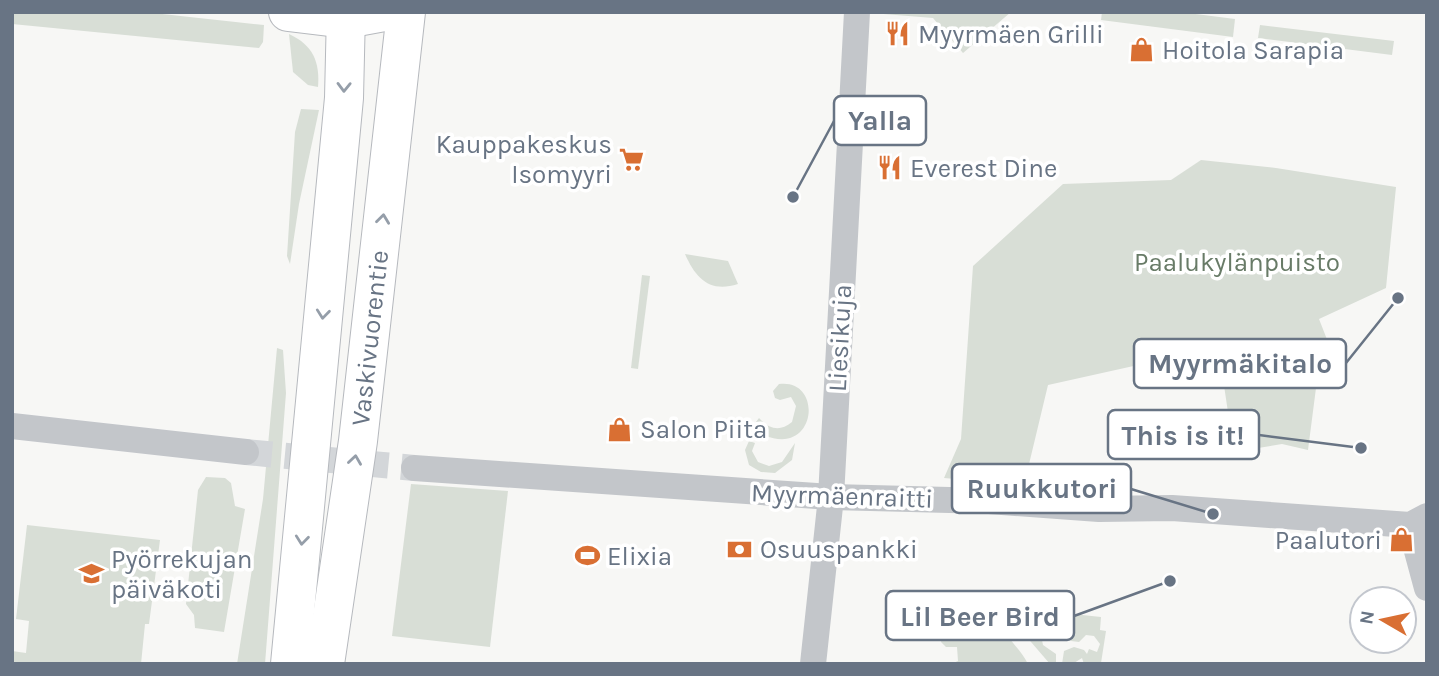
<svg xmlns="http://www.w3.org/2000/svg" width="1439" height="676" font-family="Karla,sans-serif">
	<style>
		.green { fill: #d8ded6 }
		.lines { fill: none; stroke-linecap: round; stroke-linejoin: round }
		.street-tunnel { stroke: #d3d6d9; stroke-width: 26; stroke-dasharray: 26 13; stroke-linecap: butt }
		.secondary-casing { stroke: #b6b9be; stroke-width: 40 }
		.street { stroke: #c3c6ca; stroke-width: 26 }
		.secondary { stroke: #fff; stroke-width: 38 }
		.oneway { stroke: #959ea9 }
		.labels { text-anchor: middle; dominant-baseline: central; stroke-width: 7; stroke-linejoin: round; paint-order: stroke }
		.poi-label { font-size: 26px; fill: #687484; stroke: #fff; text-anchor: start }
		.park-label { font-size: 26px; fill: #687b67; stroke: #fff }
		.street-label { font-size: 26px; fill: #687484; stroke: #fff }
		.leader { fill: none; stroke: #687484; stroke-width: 2.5 }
		.callout-dot { fill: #687484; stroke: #fff; stroke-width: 2.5 }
		.callout { fill: #fff; stroke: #687484; stroke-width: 2.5 }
		.callout-label { font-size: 28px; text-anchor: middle; font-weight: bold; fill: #687484 }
	</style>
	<rect width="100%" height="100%" fill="#f7f7f5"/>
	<g class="green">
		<path d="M12,12H144L264,25L263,42L259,48L12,24Z"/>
		<path d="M1011,12L963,53L933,18L871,13Z"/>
		<path d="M1102,12H1180L1235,19L1233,37L1101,20Z"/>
		<path d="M1260,25L1394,41L1392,55L1258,38Z"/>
		<path d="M289,34C313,45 320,62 318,87L308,85L293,72Z"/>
		<path d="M301,109L319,110L299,204L290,264L287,256L295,132Z"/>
		<path d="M1201,160L1276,168L1396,187L1386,288L1319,319L1344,383L1336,381L1316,388L1308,450L1282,444L1234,452L1220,359L1147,363L1048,385L1024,485L944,478L961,439L973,266L1063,184L1171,180Z"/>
		<path d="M685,254L728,261L738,284C710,293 696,279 685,254Z"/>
		<path d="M642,275L650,276L638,369L631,368Z"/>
		<path d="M277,348L283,350L286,393L265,664H237L263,499Z"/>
		<path d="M779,384C824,378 817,458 764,435L756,422L759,418C768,428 779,433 792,422L796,406L791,397L780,400L775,398L773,391Z"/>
		<path d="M749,441L755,443L752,451L758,462L769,466L782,462L795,443L792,460L775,473L761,472L749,465L745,450Z"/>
		<path d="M206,477L225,478L231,483L235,506L245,509L224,632L195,628L194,615L186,604L198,490Z"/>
		<path d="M411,484L508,491L490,647L392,636Z"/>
		<path d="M27,525L160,540L149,624H145L141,664H12V651L26,653L29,621L16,619Z"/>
		<path d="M1019,605L1066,613L1063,629L1051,625L1041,635L1043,645L1056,654V664H1050L1025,635Z"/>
		<path d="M974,611L1001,621C1005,638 1020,648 1028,664H951L958,661L957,647H946L941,642L944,627Z"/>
		<path d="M1073,614L1101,617L1100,630L1106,631L1101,663L1084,664L1082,658L1074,663L1062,664L1064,651L1074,647L1084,650L1087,654L1089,649L1097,652L1100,644L1094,636L1086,635L1079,642L1071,641L1069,631Z"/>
	</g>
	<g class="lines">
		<path class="street-tunnel" d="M246,452L414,468"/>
		<defs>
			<g id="secondary">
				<path d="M288,12L346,19L384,12"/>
				<path d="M290,664L344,98L346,12"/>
				<path id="s1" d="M325,664L358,441L406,12"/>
			</g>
		</defs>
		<use href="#secondary" class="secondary-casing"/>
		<g class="street">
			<path d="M12,426L246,452"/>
			<path d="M414,468L831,497L989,501L1099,509L1172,508L1410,525L1427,516"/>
			<path d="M1410,525L1427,588"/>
			<path d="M813,664L831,497L857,12"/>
		</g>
		<use href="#secondary" class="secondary"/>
	</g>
	<defs><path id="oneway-chevron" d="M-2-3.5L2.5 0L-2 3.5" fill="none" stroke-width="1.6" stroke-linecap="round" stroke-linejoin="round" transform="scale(1.75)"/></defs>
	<g class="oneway">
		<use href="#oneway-chevron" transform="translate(344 87) rotate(91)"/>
		<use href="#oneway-chevron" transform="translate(383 219) rotate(-83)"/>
		<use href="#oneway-chevron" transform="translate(323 314) rotate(96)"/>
		<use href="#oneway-chevron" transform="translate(355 460) rotate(-82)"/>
		<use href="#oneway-chevron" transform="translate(302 540) rotate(96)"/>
	</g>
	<defs>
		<symbol id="restaurant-bare" viewBox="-9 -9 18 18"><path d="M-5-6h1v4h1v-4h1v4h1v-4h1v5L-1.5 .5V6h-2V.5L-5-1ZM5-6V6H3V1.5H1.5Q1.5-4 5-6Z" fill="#d96f33" stroke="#fff" stroke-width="2.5" paint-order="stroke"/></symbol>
		<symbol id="shop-bare" viewBox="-9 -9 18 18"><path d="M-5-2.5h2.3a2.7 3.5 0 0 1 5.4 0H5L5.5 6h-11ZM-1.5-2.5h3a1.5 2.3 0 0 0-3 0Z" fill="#d96f33" stroke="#fff" stroke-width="2.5" paint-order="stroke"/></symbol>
		<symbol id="supermarket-bare" viewBox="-9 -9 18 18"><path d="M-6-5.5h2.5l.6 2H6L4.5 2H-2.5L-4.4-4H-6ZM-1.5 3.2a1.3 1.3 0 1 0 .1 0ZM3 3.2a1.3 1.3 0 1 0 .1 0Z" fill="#d96f33" stroke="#fff" stroke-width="2.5" paint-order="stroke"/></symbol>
		<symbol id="bank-bare" viewBox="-9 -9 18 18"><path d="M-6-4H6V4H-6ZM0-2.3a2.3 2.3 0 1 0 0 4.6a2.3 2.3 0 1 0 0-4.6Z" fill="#d96f33" stroke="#fff" stroke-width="2.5" paint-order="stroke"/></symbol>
		<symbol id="stadium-bare" viewBox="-9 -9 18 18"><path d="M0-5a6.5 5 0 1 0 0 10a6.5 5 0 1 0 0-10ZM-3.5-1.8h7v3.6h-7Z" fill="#d96f33" stroke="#fff" stroke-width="2.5" paint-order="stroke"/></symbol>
		<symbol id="school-bare" viewBox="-9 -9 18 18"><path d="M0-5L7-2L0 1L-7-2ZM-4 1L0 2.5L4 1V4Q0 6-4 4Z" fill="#d96f33" stroke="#fff" stroke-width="2.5" paint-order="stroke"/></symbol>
	</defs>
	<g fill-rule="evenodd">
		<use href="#restaurant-bare" x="880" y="16" width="35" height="35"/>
		<use href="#shop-bare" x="1124" y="32" width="35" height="35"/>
		<use href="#supermarket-bare" x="614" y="142" width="35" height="35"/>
		<use href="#restaurant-bare" x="872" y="150" width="35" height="35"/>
		<use href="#shop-bare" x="602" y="412" width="35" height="35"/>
		<use href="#shop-bare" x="1384" y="522" width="35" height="35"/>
		<use href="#bank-bare" x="722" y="532" width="35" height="35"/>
		<use href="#stadium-bare" x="570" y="538" width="35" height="35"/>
		<use href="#school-bare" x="74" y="556" width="35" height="35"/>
	</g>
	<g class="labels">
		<g class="poi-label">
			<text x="918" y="34">Myyrmäen Grilli</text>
			<text x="1162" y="50">Hoitola Sarapia</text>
			<text x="612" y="144" text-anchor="end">Kauppakeskus<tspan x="612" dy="30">Isomyyri</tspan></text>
			<text x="910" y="168">Everest Dine</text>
			<text x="640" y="429">Salon Piita</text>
			<text x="1382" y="540" text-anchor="end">Paalutori</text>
			<text x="760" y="549">Osuuspankki</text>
			<text x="607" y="556">Elixia</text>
			<text x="111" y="559">Pyörrekujan<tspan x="111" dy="30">päiväkoti</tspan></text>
		</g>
		<g class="park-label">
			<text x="1237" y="262">Paalukylänpuisto</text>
		</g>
		<g class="street-label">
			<text stroke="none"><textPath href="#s1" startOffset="329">Vaskivuorentie</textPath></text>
			<text transform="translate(840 338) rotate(-87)">Liesikuja</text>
			<text transform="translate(842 496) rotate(2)">Myyrmäenraitti</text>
		</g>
	</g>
	<path class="leader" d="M793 197L834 121M1398 298L1346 363M1361 448L1259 435M1213 514L1131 489M1170 581L1074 616"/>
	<g class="callout-dot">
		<circle cx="793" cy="197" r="7"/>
		<circle cx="1398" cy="298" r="7"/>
		<circle cx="1361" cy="448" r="7"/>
		<circle cx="1213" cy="514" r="7"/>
		<circle cx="1170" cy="581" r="7"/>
	</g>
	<g class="callout">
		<rect x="834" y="96" width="92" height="49" rx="7"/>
		<rect x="1134" y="339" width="212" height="49" rx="7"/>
		<rect x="1108" y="410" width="151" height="49" rx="7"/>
		<rect x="952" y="464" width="179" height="49" rx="7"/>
		<rect x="886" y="591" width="188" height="49" rx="7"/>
	</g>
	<g class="callout-label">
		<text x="880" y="130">Yalla</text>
		<text x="1240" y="373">Myyrmäkitalo</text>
		<text x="1183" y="445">This is it!</text>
		<text x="1042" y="498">Ruukkutori</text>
		<text x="980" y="626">Lil Beer Bird</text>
	</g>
	<rect width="1439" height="676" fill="none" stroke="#687484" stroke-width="28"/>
	<g transform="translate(1383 620) rotate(279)"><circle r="33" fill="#ffffff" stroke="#c3c7ce" stroke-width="2"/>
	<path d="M0-5L12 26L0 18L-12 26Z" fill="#d96f33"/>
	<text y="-10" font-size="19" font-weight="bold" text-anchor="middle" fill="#687484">N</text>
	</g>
</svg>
